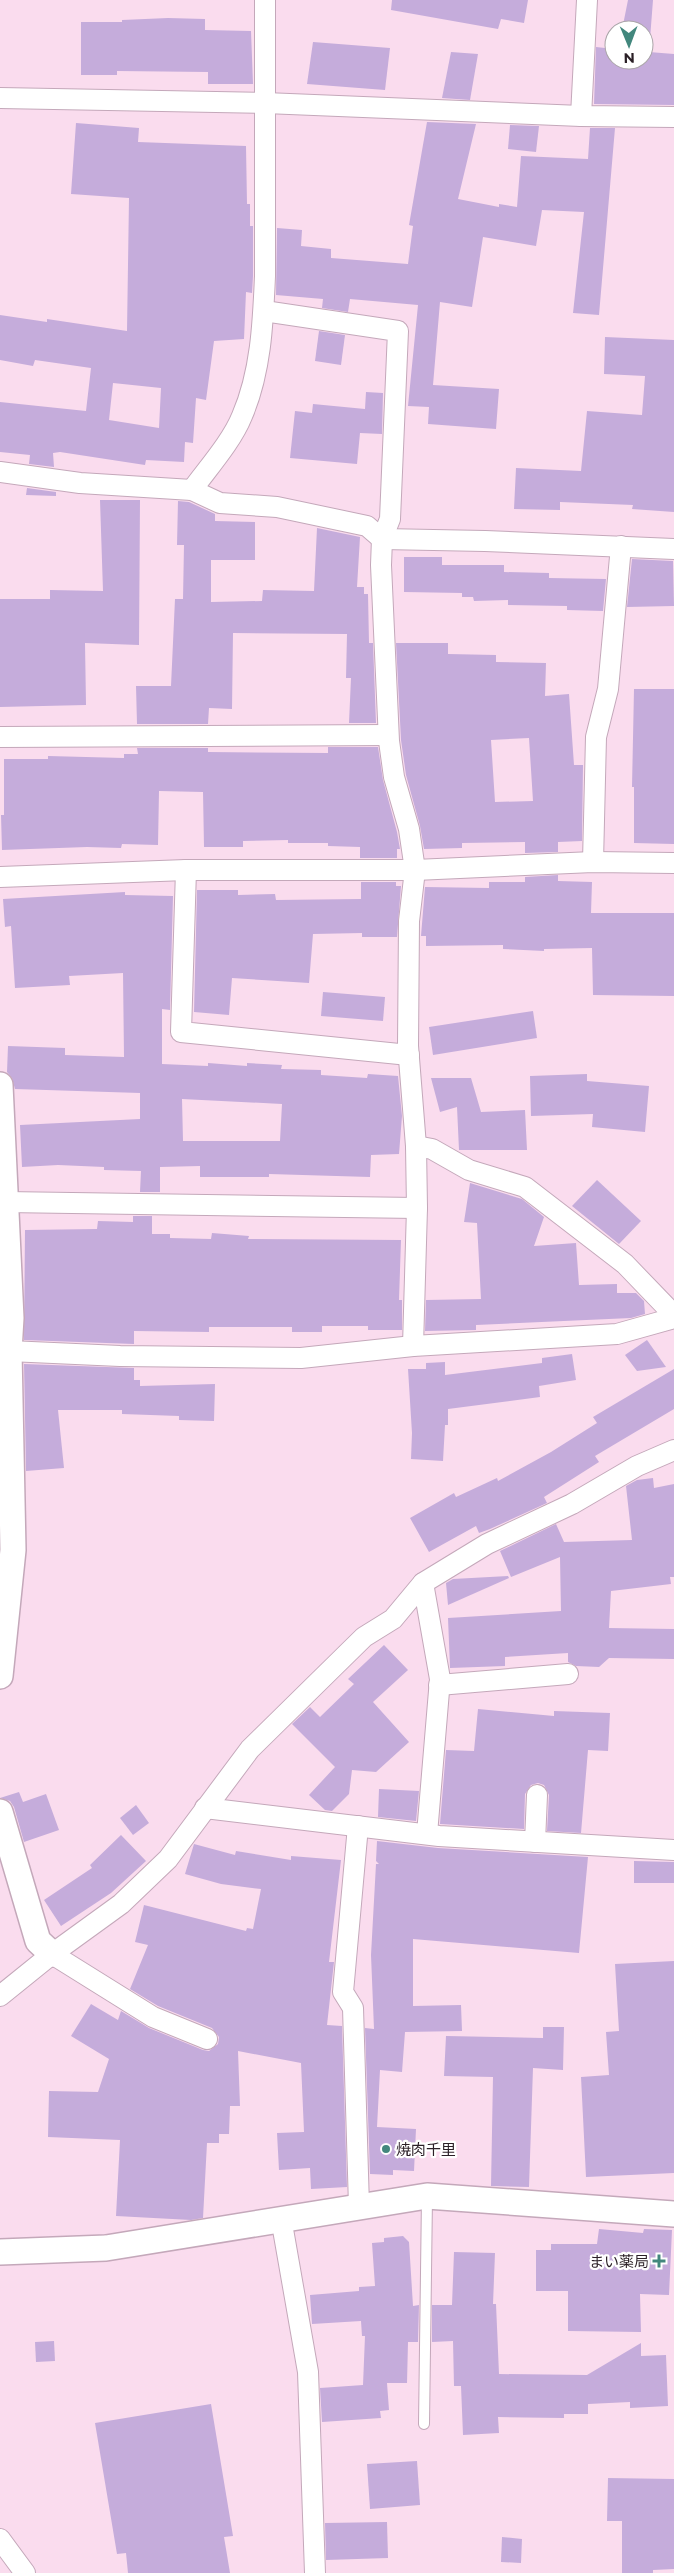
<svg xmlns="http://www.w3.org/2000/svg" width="674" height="2573" font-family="Montserrat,'Noto Sans JP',sans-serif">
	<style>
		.building { fill: #c5acdb; fill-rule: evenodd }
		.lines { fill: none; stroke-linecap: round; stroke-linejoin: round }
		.service-casing { stroke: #c4a8ba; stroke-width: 12 }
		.minor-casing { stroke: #c4a8ba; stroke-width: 22 }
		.tertiary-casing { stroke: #c4a8ba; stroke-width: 28 }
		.service { stroke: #fff; stroke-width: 10 }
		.minor { stroke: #fff; stroke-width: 20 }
		.tertiary { stroke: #fff; stroke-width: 25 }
		.poi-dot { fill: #42877d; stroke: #fff; stroke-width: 2 }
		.labels { text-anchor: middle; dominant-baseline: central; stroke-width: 4.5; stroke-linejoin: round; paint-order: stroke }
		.poi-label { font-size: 15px; fill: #2a1f26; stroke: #fff; text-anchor: start }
	</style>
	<rect width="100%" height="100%" fill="#fadcee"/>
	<g class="building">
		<path d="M392,0H528L524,23L501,19L498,29L391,10Z"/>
		<path d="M628,0H653L649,52L674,54V105L594,104L596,47L614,49V60H644V30H622Z"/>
		<path d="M168,18L205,19V30L251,31L253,84H208V72L117,71V75H81V22H122V20Z"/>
		<path d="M313,42L390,48L385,90L307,84Z"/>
		<path d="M451,52L478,54L470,100L442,98Z"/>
		<path d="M427,122L476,124L458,199L499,207V204L517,207L521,156L588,159L590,128H615L599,315L573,313L584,212L542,210L536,246L483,237L472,307L440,302L433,385L499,389L496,429L428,424L429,407L408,406L418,305L350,299L348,312L322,308L323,299L276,295L277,228L302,230L301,246L331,249V258L408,264L413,226L409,225Z"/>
		<path d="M76,123L139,128L138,142L246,146L247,204H250V226H253V276L252,293L246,292L244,339L214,341L206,400L196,398L193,443L185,442L184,462L146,460L145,465L60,452L53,453L54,467L29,464L30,455L0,452V402L86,411L91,368L35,360L33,366L0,360V315L47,322V319L127,331L129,198L71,194ZM113,383L161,388L159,428L109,420Z"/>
		<path d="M510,125L539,126L536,152L508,149Z"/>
		<path d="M319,331L345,335L341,365L315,361Z"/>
		<path d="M605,337L674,340V512L632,509L633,505L560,502V510L514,509L516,468L581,471L587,411L642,415L645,376L604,374Z"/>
		<path d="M366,392L383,393L382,434L360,433L357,464L290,458L295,411L312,413L313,404L365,409Z"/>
		<path d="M27,488L56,492V496L26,495Z"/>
		<path d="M100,500H140L139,645L85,643L86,705L0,707V599H50V590L103,591Z"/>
		<path d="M178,501L189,502L215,514V521L255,522V560H211V602L262,601L263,590L314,591L317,528L360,537L357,587H364V594H368L369,643H373L376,723H349L351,678H346L347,634L233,633L232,709L209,708L208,724H137L136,686H171L175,599H183L184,545H177Z"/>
		<path d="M404,557H442V565H504V572L549,573V578L606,579L603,611L567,610V606L508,605V600L474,601L473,597H462V593L404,592Z"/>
		<path d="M632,559L673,561L674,606L627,607Z"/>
		<path d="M396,643H448V654L496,655V662L546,663L545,696L569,694L574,765H583L582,841L558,842V852L525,853V842L462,843V848L424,849L420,826L406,775L401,740ZM529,738L533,801L495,802L491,740Z"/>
		<path d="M634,689H674V844L634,843V787H632Z"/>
		<path d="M328,747H378L383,780L397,832L400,849H397V858H360V847L328,846V843H288V840L243,841V847H204L203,792L159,791L158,845L122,844L121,848L87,847L2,850L1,815H4V759H48V756L124,758V754H138L137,748H208V752L328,753Z"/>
		<path d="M558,875V881L592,882L591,913H674V996L593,995L592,948L544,949V951L503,949V945L426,946V936H421L425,887L489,888V882H525V877Z"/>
		<path d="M361,882H396V886H401L397,937H362V933L313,934L309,983L232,978L229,1015L194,1012L197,890H238V895L275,894L276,900L361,899Z"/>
		<path d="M125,892V895L173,896L170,1010L162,1009V1064L208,1066V1063L247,1066V1063L282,1065L281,1069L321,1070V1075L367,1078L368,1074L398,1076L402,1116L399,1154L371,1155L370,1177L269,1174V1177H200V1166L160,1167V1192H140L141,1171L104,1170V1167L58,1165L22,1167L20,1125L140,1119V1093L15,1089L12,1078L7,1072L8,1046L65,1048V1055L124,1057L123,973L69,976L70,985L15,988L11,926L5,927L3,899ZM182,1099L282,1104L280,1141H183Z"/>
		<path d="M323,992L385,997L383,1021L321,1016Z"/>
		<path d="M533,1011L537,1038L433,1055L429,1027Z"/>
		<path d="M587,1074V1081L649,1086L645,1132L592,1127L593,1114L531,1116L530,1076Z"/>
		<path d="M431,1078H471L481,1112L525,1110L527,1150H459L457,1107L440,1112Z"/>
		<path d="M597,1180L641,1221L619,1244L572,1206Z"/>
		<path d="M470,1183L522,1199L544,1217L534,1246L576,1243L579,1285L617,1284V1293H636L644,1301L645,1314L631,1318L476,1325V1330L425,1331L426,1300L481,1299L477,1223L464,1222Z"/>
		<path d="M133,1216H152V1234H170V1238L211,1239L212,1233L249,1236L248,1239L401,1240L399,1300H402V1330H368V1326H322V1332H292V1327H209V1332L134,1331V1344L24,1340L25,1230L97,1229L98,1221L133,1222Z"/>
		<path d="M647,1340L666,1367L637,1371L625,1355Z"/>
		<path d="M572,1354L576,1380L539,1386L540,1397L448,1409V1425H445L443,1461L411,1459L412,1433L408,1369H426V1363L445,1362V1375L542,1363V1358Z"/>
		<path d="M24,1364L134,1368V1380H140V1386L215,1384L214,1421L179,1420V1416L122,1414V1410H58L64,1468L26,1471Z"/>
		<path d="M674,1369V1409L595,1456L599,1462L544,1497L547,1503L490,1529L479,1533L476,1526L429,1552L410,1518L454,1493L456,1497L497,1478L498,1481L551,1452L597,1423L593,1417Z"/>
		<path d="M653,1478L654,1488L674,1484V1577H670L671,1584L611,1591L609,1628L674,1629V1659L609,1658L599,1667L576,1666L568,1662V1653L505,1657V1666L450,1668L448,1618L561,1611L560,1557L511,1577L500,1551L556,1524L564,1542L632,1540L626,1486L637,1480Z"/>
		<path d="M508,1576L509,1578L448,1605L446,1583L453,1579Z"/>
		<path d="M384,1645L408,1670L373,1702L409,1742L376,1772L352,1770L349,1794L332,1811L325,1810L309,1795L335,1767L292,1724L310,1707L320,1717L354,1684L348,1679Z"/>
		<path d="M478,1709L554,1716V1711L610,1713L608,1751L588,1750L581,1833L547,1831L549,1795L544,1785L538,1783L531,1785L525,1794L524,1829L440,1824L446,1750L474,1751Z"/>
		<path d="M379,1789L419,1791L416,1821L378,1817Z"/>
		<path d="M19,1792L23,1802L46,1794L59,1830L24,1842L14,1807L10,1801L0,1798Z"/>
		<path d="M136,1805L149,1823L133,1835L120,1818Z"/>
		<path d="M121,1835L146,1861L111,1893L61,1926L44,1900L92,1868L90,1865Z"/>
		<path d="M377,1841L438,1848L588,1857L579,1953L413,1939V2006L461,2005L462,2031L405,2032L402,2072L380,2070L377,2127L416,2129L414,2171L393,2170V2175L370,2174L365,2028L374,2029L371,1955L376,1864H379L376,1861Z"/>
		<path d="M194,1844L235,1855L236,1851L291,1860V1856L341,1860L329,1962H334L327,2025L342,2026L347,2187L311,2189L310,2168L279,2170L277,2133L304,2132L301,2063L238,2051L240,2106H230L229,2134H219V2143H207L203,2218L191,2220L116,2216L120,2140L48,2137L49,2091L98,2092L109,2059L71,2036L91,2004L118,2020L121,2011L149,2028L203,2050L209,2051L218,2044L219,2037L212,2028L158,2006L130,1989L148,1945L135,1942L144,1905L246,1931L247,1928L253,1929L261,1889L221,1884L185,1874Z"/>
		<path d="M634,1861L674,1862V1883H634Z"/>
		<path d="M674,1961V2173L586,2177L581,2077L609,2075L606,2032L619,2031L615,1964Z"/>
		<path d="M543,2027H564L563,2070L533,2068L529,2187L491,2186L493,2077L444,2076L446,2036L543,2038Z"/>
		<path d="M599,2229L643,2233L644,2229L672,2230L669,2295L640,2294L641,2332L568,2331V2291H536V2250H551V2244H597Z"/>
		<path d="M403,2236L409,2242L413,2306L419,2305L418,2342H408L407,2383H387L389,2410L380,2411L381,2418L322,2422L320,2388L363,2385L365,2336H362L361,2321L312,2324L310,2295L359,2291V2287L375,2286L372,2243L384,2242V2238Z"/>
		<path d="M454,2252L495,2253L493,2304H496L499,2374L587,2375L641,2343V2356L666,2355L668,2406L630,2408V2402L588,2404V2414H564V2418L498,2417L499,2433L463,2435L461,2386H454L453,2341L432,2342V2305H452Z"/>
		<path d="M54,2341L55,2361L36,2362L35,2342Z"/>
		<path d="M211,2404L233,2536L224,2537L230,2573H128L126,2553L117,2554L95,2423Z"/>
		<path d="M417,2461L420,2505L370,2509L367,2464Z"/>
		<path d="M608,2478L674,2479V2569L653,2570V2573H622V2521H607Z"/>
		<path d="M387,2522L388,2558L326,2560L325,2523Z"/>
		<path d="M502,2537L522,2539L521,2563L501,2562Z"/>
	</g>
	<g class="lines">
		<defs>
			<path id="service" d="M424,2424L427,2197"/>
			<g id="minor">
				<path d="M0,98L265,103L581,116L674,117"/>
				<path d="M581,116L587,0"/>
				<path d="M264,311L398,331L390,519L382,539L381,565L389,741L394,777L409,829L415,870L409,921L408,1046L416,1146L417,1208L413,1346"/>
				<path d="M0,472L80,483L192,490L220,503L277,507L367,526L382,539L485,541L674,549"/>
				<path d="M192,490C208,468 232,441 242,416C261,372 263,323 265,276V0"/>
				<path d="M0,737L388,735"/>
				<path d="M593,862L596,737L608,689L621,546"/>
				<path d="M186,870L181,1032L409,1055"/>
				<path d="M0,877L186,870H415L593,862L674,863"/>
				<path d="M416,1146L432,1149L469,1170L525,1187L625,1264L674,1315"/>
				<path d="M5,1202L417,1208"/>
				<path d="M9,1351L120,1356L301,1358L413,1346L617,1334L674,1318"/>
				<path d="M423,1583L440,1679L427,1834"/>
				<path d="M439,1685L568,1674"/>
				<path d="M205,1808L439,1836L674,1850"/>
				<path d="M358,1826L343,1992L353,2008L359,2206"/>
				<path d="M535,1842L537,1795"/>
				<path d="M52,1954L153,2017L207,2039"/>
				<path d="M0,1996L52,1954L121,1904L168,1859L250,1749L364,1637L393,1619L423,1583L487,1544L572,1504L637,1466L674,1450"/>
				<path d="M281,2218L308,2372L315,2573"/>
				<path d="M0,2539L25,2573"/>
			</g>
			<g id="tertiary">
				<path d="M0,1085L11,1318L9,1351L13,1550L0,1676"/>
				<path d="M0,1812L38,1941L52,1954"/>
				<path d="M0,2252L106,2248L427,2196L674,2214"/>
			</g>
		</defs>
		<use href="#service" class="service-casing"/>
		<use href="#minor" class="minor-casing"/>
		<use href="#tertiary" class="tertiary-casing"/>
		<use href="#service" class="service"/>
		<use href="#minor" class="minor"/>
		<use href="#tertiary" class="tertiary"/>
	</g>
	<g class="poi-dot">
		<circle cx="386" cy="2149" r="5"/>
		<path d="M656.5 2253.5h5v5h5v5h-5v5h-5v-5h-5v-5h5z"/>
	</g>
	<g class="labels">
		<g class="poi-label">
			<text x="396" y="2149">焼肉千里</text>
			<text x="649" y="2261" text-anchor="end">まい薬局</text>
		</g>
	</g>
	<g transform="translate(629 45) rotate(179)"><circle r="24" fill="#ffffff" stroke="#aaa5a8"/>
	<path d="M0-4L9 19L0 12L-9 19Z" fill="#42877d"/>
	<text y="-8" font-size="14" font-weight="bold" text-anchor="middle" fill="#2a1f26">N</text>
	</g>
</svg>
